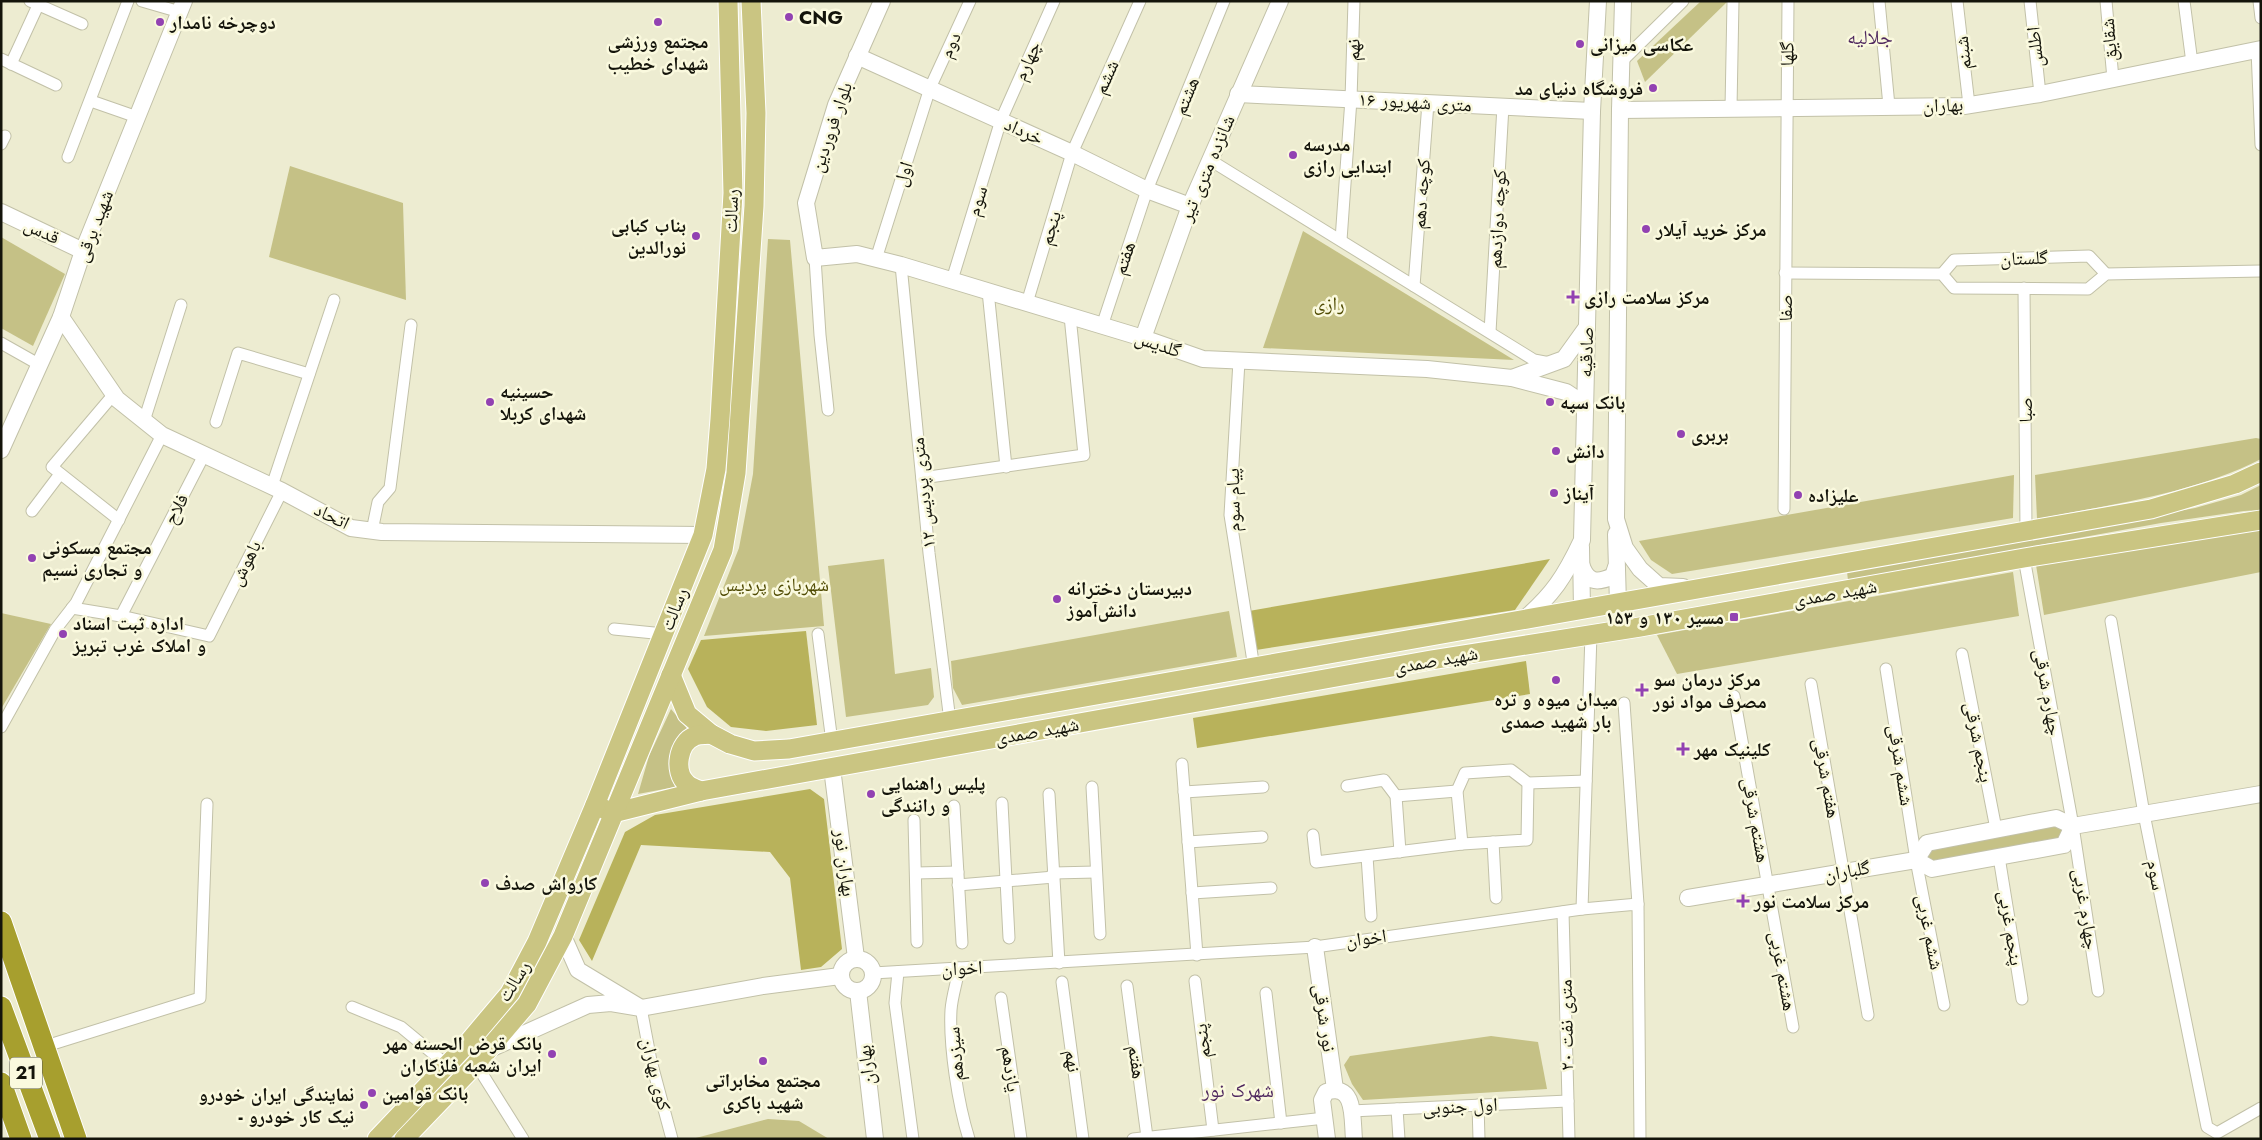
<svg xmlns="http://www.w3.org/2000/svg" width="2262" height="1140" font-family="Jost,'Noto Naskh Arabic',sans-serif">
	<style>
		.green { fill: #c5c186 }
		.forest { fill: #b8b25b }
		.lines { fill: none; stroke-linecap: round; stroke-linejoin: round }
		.street-casing { stroke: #c2c1a8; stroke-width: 13 }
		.secondary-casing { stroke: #c2c1a8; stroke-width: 18 }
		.primary-casing { stroke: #fff; stroke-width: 21 }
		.highway-casing { stroke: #fff; stroke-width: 23 }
		.street { stroke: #fff; stroke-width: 11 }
		.secondary { stroke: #fff; stroke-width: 16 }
		.primary { stroke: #cac582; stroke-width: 19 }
		.highway { stroke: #a79f2e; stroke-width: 21 }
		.poi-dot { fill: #9242b2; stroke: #faf9de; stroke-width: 2 }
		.labels { text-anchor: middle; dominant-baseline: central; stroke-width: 5; stroke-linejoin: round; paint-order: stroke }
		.shield { fill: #faf9de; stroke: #59594a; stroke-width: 1 }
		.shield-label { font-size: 18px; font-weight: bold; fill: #14140b }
		.poi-label { font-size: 19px; font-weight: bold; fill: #14140b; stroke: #faf9de; text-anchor: start }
		.street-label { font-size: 19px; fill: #14140b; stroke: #faf9de }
		.park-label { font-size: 19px; fill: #4f4a02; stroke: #faf9de }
		.neighbourhood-label { font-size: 20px; fill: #4f285f; stroke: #faf9de }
	</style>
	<rect width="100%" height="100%" fill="#edecd1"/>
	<g class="green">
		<path d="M1701,1H1728L1645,82L1637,61Z"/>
		<path d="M290,166L403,203L406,300L269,257Z"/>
		<path d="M1303,231L1514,360L1263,348Z"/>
		<path d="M1,237L65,274L33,346L1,328Z"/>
		<path d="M768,239L790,240L824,626L704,636L739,548L753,474Z"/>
		<path d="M2256,438L2261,439V459C2193,494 2112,504 2037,519L2035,475Z"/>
		<path d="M2014,475L2013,518L1672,574L1651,560L1639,541Z"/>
		<path d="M2261,485V510L2244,511L2161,523L1848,580L1847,572L2195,508L2241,495Z"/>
		<path d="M2249,530H2261V572L2044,615L2036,565Z"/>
		<path d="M884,559L895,674L931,668L934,697L928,705L846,717L828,566Z"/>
		<path d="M2013,572L2019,616L1677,674L1657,635Z"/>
		<path d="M1229,611L1237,657L962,705L953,688L951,661Z"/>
		<path d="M1,613L51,624L1,709Z"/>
		<path d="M671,709L689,731L671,770L675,787L638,794L649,756Z"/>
		<path d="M2056,818L2073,826L2063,845L1932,869L1917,860L1927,843Z"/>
		<path d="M1491,1036L1538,1042L1547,1089L1363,1100L1352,1084L1344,1065L1350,1056Z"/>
		<path d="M768,1119L799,1121L829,1139H692Z"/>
	</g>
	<g class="forest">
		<path d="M1550,559L1515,610L1256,650L1249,611Z"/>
		<path d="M806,631L817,725L766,731L731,727L707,707L688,669L701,640Z"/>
		<path d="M1526,661L1530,694L1197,748L1193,718Z"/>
		<path d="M810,789L824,799L842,949L821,967L801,970L790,878L770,852L641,845L592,961L579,940L625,832L655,815Z"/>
	</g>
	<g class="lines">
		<defs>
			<g id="street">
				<path d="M30,1L82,24"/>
				<path d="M142,1L180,12"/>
				<path d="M1879,1L1889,106"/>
				<path d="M1957,1L1969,105"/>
				<path d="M2030,1L2040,94"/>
				<path d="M2106,1L2113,79"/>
				<path d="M2184,1L2192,63"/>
				<path d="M2259,1L2261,18"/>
				<path d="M2257,50L2261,145"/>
				<path d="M1,59L56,85"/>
				<path d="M1621,62L1683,1"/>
				<path d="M11,64L40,1"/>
				<path d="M91,101L137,117"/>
				<path d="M1731,108L1733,1"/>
				<path d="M1,144L5,136"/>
				<path d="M68,157L128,1"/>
				<path d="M1210,160L1534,360L1550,363"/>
				<path d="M1341,240L1351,99L1354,1"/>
				<path d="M815,258L820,335L828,410"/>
				<path d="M876,259L930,88L970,1"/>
				<path d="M901,265L929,553L950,721"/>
				<path d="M1785,273L1942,274L1954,288L2088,289L2106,274L2261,271"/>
				<path d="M1942,274L1954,260L2089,256L2106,274"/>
				<path d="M952,280L1001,120L1054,1"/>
				<path d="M1414,286L1428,103"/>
				<path d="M2024,288L2026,531"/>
				<path d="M988,291L1006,467"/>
				<path d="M1027,303L1072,153L1140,1"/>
				<path d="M1102,326L1147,190L1224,1"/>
				<path d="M1490,332L1503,106"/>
				<path d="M1,343L40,365"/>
				<path d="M1239,361L1230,515L1254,668"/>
				<path d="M114,394L52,467L119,520"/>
				<path d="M144,421L181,305"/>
				<path d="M216,422L238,353L309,374"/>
				<path d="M922,478L1084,455L1070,316"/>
				<path d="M272,486L334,300"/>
				<path d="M1784,509L1788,1"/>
				<path d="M32,511L60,474"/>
				<path d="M372,531L378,502L390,488L411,325"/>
				<path d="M2024,558L2073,826L2098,991"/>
				<path d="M72,608L121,616L209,636L282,491"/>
				<path d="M121,616L204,455"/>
				<path d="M2111,621L2144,814L2207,1127L2217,1133L2261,1108"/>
				<path d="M614,629L664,634"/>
				<path d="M818,634L832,742"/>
				<path d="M1962,654L1996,829"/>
				<path d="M1886,669L1916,860L1944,1005"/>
				<path d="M1811,684L1868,1015"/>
				<path d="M1734,696L1793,1027"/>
				<path d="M1624,703L1638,904"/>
				<path d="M1,727L55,630L76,603L162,435"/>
				<path d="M1182,764L1197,955"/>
				<path d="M1347,786L1384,780L1396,796L1400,852"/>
				<path d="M1092,787L1100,934"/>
				<path d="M1184,792L1263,787"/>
				<path d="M1049,794L1059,963"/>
				<path d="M1396,796L1457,791"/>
				<path d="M1002,803L1009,938"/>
				<path d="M954,806L962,943"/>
				<path d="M914,820L917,942"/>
				<path d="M1313,835L1316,862L1462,844L1527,840L1528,783"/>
				<path d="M1188,842L1262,837"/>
				<path d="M1493,842L1496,898"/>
				<path d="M1462,844L1457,791L1465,773L1511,770L1528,783L1586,781"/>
				<path d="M1367,856L1371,916"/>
				<path d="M1999,857L2022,999"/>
				<path d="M916,873L958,872"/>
				<path d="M1053,873L1096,872"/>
				<path d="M958,885L1054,877"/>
				<path d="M1192,893L1271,888"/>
				<path d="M1582,909L1638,904L1640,1139"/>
				<path d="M1563,912L1569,1139"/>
				<path d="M959,968C957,982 952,996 951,1010C949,1046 958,1104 969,1139"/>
				<path d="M898,972L895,1003L913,1139"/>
				<path d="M873,973L1315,947L1582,909L1591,634"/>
				<path d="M1195,981L1213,1130"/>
				<path d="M1062,982L1083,1139"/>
				<path d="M1127,986L1147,1137"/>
				<path d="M1266,993L1281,1123"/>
				<path d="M1001,998L1021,1139"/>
				<path d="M352,1007L401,1027L447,1065"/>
				<path d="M641,1008L651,1061L672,1139"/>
				<path d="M46,1046L200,998L207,804"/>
				<path d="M476,1064L523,1139"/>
				<path d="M1478,1105L1479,1139"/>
				<path d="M1397,1109L1399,1139"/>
				<path d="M1351,1111L1568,1101"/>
				<path d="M1133,1139L1325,1118"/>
			</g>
			<g id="secondary">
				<path d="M882,1L836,105L806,203L815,258L857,254L901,265L1143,338L1203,359L1427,369L1512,378L1566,392L1584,404"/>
				<path d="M1623,1L1620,110L1616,519L1625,548L1640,569L1659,586L1683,587"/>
				<path d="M857,56L1072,153L1147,190L1190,206"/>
				<path d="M1238,94L1592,111"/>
				<path d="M1620,110L1964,106L2040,94L2261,49"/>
				<path d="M1,212L83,251"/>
				<path d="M61,317L117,399L162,435L282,491L351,528L382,532L703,535"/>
				<path d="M1143,338L1190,206L1280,1"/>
				<path d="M1512,378L1564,359L1587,327"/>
				<path d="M1,450L61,317L83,251L184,1"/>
				<path d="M1616,534L1618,604"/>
				<path d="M1581,547L1582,610"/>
				<path d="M1581,564C1587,582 1596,584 1613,576L1616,567"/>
				<path d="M1522,621C1553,595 1565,576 1582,540L1592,111L1598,1"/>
				<path d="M832,768L856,958"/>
				<path d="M2073,826L2261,794"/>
				<path d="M1916,860L1932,869L2064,845L2073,826"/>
				<path d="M1916,860L1927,843L2056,818L2073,826"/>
				<path d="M1688,898L1916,860"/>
				<path d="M1315,947L1335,1089"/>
				<circle cx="857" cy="975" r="16"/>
				<path d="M858,991L875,1139"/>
				<path d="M641,1008L763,986L840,976"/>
				<path d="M490,1049L588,1005L611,1003L641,1008L578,970L563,936"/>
				<path d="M1327,1139L1322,1100L1326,1092C1356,1082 1352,1119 1354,1139"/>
			</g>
			<g id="primary">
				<path d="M671,675L687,714L711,734L730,744L754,751L789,749L2151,509L2235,484L2261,472"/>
				<path d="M701,791C696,789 690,787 687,784C673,772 678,742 695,736C700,734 706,735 711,734"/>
				<path d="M595,805L613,813L701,791L1431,660L1640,627L2024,558L2261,520"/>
				<path d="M377,1139L467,1044L510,993L537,942L595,805L703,535L716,469L720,419L733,193L728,1"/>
				<path d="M404,1139L476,1064L527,1004L563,936L723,550L736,473L754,206L756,113L751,1"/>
			</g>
			<g id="highway">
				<path d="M1,922L76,1139"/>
				<path d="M1,1007L50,1139"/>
				<path d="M1,1083L21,1139"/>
			</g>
		</defs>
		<use href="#street" class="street-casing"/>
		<use href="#secondary" class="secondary-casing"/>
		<use href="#primary" class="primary-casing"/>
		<use href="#highway" class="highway-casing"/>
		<use href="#street" class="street"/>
		<use href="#secondary" class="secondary"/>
		<use href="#primary" class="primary"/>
		<use href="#highway" class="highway"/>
	</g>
	<g class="poi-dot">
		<circle cx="789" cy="17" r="5"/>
		<circle cx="160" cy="22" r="5"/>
		<circle cx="658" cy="22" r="5"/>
		<circle cx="1580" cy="44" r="5"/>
		<circle cx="1653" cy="88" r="5"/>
		<circle cx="1293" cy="155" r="5"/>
		<circle cx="1646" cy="229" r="5"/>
		<circle cx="696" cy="236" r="5"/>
		<path d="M1570.5 289.5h5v5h5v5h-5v5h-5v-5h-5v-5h5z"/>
		<circle cx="490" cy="402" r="5"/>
		<circle cx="1550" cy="402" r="5"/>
		<circle cx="1681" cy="434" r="5"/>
		<circle cx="1556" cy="451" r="5"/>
		<circle cx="1554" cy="493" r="5"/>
		<circle cx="1798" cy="495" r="5"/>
		<circle cx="32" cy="558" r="5"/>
		<circle cx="1057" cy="599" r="5"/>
		<rect x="1729" y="612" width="10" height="10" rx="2.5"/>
		<circle cx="63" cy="634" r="5"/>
		<circle cx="1556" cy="680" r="5"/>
		<path d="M1639.5 682.5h5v5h5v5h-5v5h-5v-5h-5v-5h5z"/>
		<path d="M1680.5 741.5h5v5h5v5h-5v5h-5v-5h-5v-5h5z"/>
		<circle cx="871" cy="794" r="5"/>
		<circle cx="485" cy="883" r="5"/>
		<path d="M1740.5 893.5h5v5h5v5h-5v5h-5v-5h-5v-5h5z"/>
		<circle cx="552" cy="1054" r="5"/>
		<circle cx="763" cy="1061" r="5"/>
		<circle cx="372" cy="1093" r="5"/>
		<circle cx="364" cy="1105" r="5"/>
	</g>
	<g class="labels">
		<rect class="shield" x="10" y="1057.5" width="32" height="31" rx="4"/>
		<g class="shield-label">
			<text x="26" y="1073">21</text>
		</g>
		<g class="poi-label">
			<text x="799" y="17">CNG</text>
			<text x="170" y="22">دوچرخه نامدار</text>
			<text x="658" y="41" text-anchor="middle">مجتمع ورزشی<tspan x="658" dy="22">شهدای خطیب</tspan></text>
			<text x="1590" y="44">عکاسی میزانی</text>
			<text x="1643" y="88" text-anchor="end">فروشگاه دنیای مد</text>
			<text x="1303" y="144">مدرسه<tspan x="1303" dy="22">ابتدایی رازی</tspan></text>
			<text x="686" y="225" text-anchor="end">بناب کبابی<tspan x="686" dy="22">نورالدین</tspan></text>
			<text x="1656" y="229">مرکز خرید آیلار</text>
			<text x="1584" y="297">مرکز سلامت رازی</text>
			<text x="500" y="391">حسینیه<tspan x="500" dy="22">شهدای کربلا</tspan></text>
			<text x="1560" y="402">بانک سپه</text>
			<text x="1691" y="434">بربری</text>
			<text x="1566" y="451">دانش</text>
			<text x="1564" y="493">آیناز</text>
			<text x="1808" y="495">علیزاده</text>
			<text x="42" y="547">مجتمع مسکونى<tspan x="42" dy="22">و تجارى نسیم</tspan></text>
			<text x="1067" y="588">دبیرستان دخترانه<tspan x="1067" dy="22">دانش‌آموز</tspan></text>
			<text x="1724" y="617" text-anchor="end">مسیر ۱۳۰ و ۱۵۳</text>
			<text x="73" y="623">اداره ثبت اسناد<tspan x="73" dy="22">و املاک غرب تبریز</tspan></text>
			<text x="1653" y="679">مرکز درمان سو<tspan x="1653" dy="22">مصرف مواد نور</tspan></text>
			<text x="1556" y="699" text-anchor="middle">میدان میوه و تره<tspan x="1556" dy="22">بار شهید صمدی</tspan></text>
			<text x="1694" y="749">کلینیک مهر</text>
			<text x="881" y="783">پلیس راهنمایی<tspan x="881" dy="22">و رانندگی</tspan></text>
			<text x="495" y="883">کارواش صدف</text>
			<text x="1754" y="901">مرکز سلامت نور</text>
			<text x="542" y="1043" text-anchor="end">بانک قرض الحسنه مهر<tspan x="542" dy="22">ایران شعبه فلزکاران</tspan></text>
			<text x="763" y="1080" text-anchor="middle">مجتمع مخابراتی<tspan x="763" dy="22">شهید باکری</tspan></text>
			<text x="382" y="1093">بانک قوامین</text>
			<text x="354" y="1094" text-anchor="end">نمایندگی ایران خودرو<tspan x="354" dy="22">- نیک کار خودرو</tspan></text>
		</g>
		<g class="street-label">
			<text transform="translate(2109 40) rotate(-95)">شقایق</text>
			<text transform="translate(950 45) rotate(-65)">دوم</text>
			<text transform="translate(2035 47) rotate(-96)">اطلس</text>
			<text transform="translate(1353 50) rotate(-89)">نهم</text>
			<text transform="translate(1963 53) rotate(-96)">شبنم</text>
			<text transform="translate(1787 54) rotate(-89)">گلها</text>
			<text transform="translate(1027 61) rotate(-66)">چهارم</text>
			<text transform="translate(1106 77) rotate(-66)">ششم</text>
			<text transform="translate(1186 96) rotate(-68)">هشتم</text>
			<text transform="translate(1415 102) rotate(3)">۱۶ متری شهریور</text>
			<text transform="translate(1943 105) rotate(-2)">بهاران</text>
			<text transform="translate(831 127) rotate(-71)">بلوار فروردین</text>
			<text transform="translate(1024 131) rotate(24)">خرداد</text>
			<text transform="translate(1207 168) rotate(-67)">شانزده متری تیر</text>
			<text transform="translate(903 174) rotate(-72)">اول</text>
			<text transform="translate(1421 194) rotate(-86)">کوچه دهم</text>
			<text transform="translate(977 201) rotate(-73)">سوم</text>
			<text transform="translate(731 211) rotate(-88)">رسالت</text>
			<text transform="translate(1497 219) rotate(-87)">کوچه دوازدهم</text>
			<text transform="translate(94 226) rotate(-69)">شهید برقی</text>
			<text transform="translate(1050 228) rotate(-73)">پنجم</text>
			<text transform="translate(42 231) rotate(25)">قدس</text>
			<text transform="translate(1124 258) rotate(-71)">هفتم</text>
			<text transform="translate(2024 258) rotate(-2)">گلستان</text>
			<text transform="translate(1785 308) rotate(-90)">صفا</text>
			<text transform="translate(1158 344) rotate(18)">گلدیس</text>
			<text transform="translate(1586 352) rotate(-88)">صادقیه</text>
			<text transform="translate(2025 410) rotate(-90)">صبا</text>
			<text transform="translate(923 493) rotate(-96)">۱۲ متری پردیس</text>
			<text transform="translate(1233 500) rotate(-91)">پیام سوم</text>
			<text transform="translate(176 509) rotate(-63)">فلاح</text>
			<text transform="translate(332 516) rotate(26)">اتحاد</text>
			<text transform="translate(245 563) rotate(-63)">باهوش</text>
			<text transform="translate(1835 593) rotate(-10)">شهید صمدی</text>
			<text transform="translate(674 609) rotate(-68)">رسالت</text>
			<text transform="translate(1436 660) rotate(-10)">شهید صمدی</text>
			<text transform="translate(2048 692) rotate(80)">چهارم شرقی</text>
			<text transform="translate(1037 731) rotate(-10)">شهید صمدی</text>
			<text transform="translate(1979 742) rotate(79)">پنجم شرقی</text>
			<text transform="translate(1901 765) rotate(81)">ششم شرقی</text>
			<text transform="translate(1827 778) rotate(80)">هفتم شرقی</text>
			<text transform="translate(1756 820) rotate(80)">هشتم شرقی</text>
			<text transform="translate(845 863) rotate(83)">بهاران نور</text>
			<text transform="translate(1847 871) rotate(-10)">گلباران</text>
			<text transform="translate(2156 875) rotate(79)">سوم</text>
			<text transform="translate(2086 909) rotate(81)">چهارم غربی</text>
			<text transform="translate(2011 928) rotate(81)">پنجم غربی</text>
			<text transform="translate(1930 932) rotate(79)">ششم غربی</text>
			<text transform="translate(1366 938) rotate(-8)">اخوان</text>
			<text transform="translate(962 968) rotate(-3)">اخوان</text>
			<text transform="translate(1783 971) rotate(80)">هشتم غربی</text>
			<text transform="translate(514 981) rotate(-58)">رسالت</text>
			<text transform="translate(1325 1018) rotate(82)">نور شرقی</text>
			<text transform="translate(1566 1025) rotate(-91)">۲۰ متری نفت</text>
			<text transform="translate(1202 1041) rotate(-97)">پنجم</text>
			<text transform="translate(955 1054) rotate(-95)">سیزدهم</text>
			<text transform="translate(1073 1061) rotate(83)">نهم</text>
			<text transform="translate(1137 1062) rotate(82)">هفتم</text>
			<text transform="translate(866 1065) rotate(-97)">بهاران</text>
			<text transform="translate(1011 1069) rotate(82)">یازدهم</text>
			<text transform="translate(656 1074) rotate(76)">کوی بهاران</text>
			<text transform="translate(1460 1106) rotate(-3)">اول جنوبی</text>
		</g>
		<g class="park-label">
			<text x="1329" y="303">رازی</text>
			<text x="774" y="584">شهربازی پردیس</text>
		</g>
		<g class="neighbourhood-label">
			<text x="1870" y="37">جلالیه</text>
			<text x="1238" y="1090">شهرک نور</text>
		</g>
	</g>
	<rect width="2262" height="1140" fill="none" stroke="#14140b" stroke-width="5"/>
</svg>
